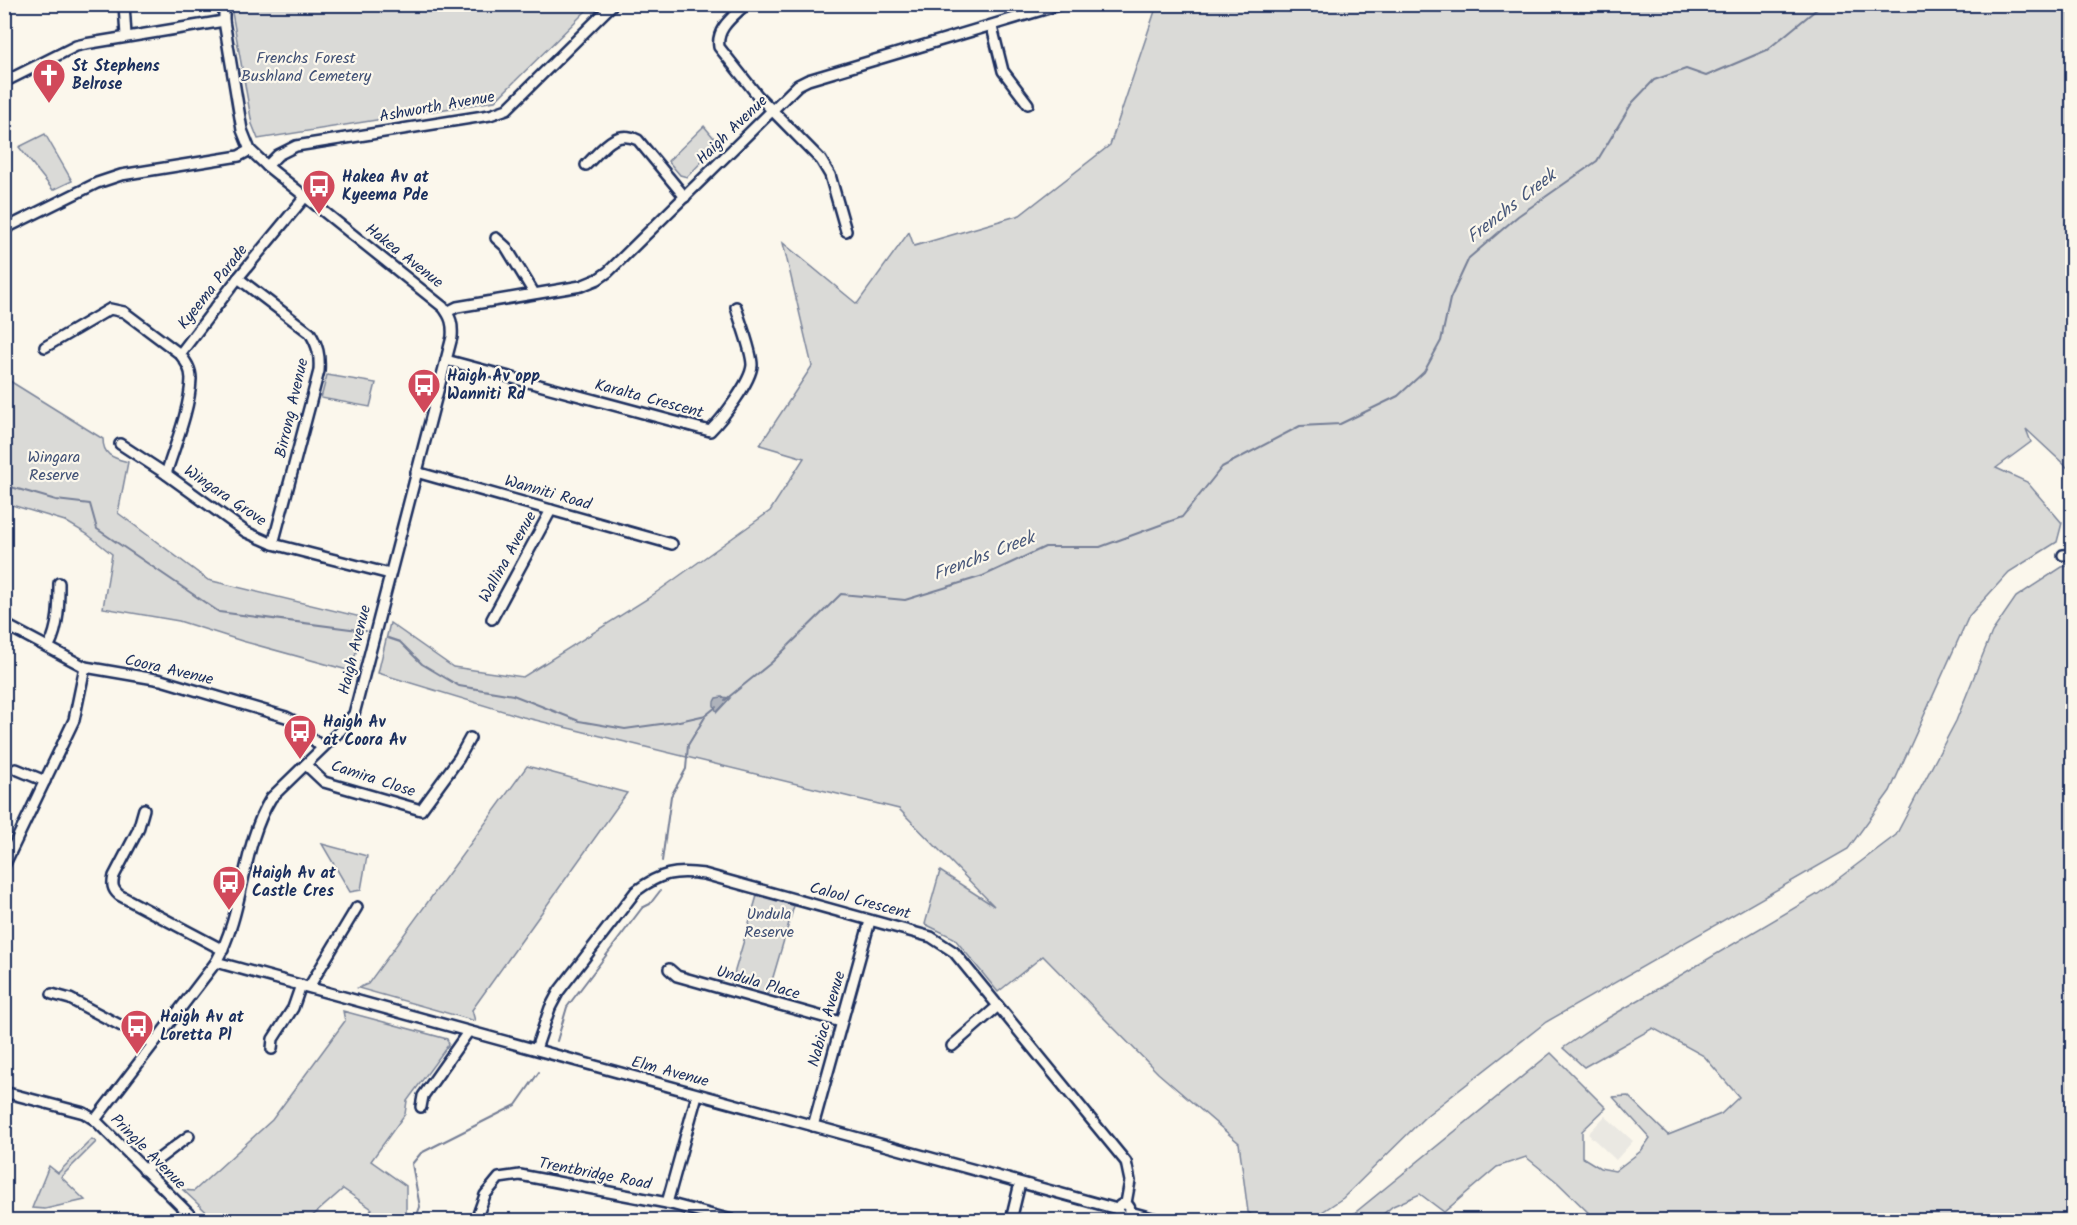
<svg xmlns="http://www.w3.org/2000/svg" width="2077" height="1225" font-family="Kalam,sans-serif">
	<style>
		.built { fill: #eae8e2 }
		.green { fill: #dadad7; stroke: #7a849a; stroke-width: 1.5 }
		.water { fill: #afb3bb; stroke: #747e96; stroke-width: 1.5 }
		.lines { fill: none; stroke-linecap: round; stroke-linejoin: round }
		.stream { stroke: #747e96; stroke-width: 2 }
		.minor-casing { stroke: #1b2f5e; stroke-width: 14 }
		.minor { stroke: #fbf7ec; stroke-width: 9 }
		.labels { text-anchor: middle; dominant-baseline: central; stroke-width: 4.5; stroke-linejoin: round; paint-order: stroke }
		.park-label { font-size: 16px; fill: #415176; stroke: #fbf7ec }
		.poi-label { font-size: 16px; font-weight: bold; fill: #1b2f5e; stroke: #fbf7ec; text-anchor: start }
		.street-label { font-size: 16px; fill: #1b2f5e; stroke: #fbf7ec }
		.water-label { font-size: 18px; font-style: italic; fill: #47577a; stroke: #fbf7ec }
	</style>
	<rect width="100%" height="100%" fill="#fbf7ec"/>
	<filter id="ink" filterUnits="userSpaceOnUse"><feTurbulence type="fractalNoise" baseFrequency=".0167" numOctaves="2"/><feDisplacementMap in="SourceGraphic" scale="12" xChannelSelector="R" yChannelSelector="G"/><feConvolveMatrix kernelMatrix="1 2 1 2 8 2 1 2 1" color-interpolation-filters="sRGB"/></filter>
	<g filter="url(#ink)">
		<path class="built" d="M1605,1116L1633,1141L1616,1160L1588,1134Z"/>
		<g class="green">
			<path d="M232,5L592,4V5L495,101L258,139L252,124L231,7Z"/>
			<path d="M1157,5H2072V475L2070,470L2026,429L2031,442L1996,468L2027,482L2062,523L2057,542L2009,572L1969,616L1890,791L1848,849L1546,1022L1426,1116L1343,1198L1310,1220H1258L1248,1212L1239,1143L1158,1073L1043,956L998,992L954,938L925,924L940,871L994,906L899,809L523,717L378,673L390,623L453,667L523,677L647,599L770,511L804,458L760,445L812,366L783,243L857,304L909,232L914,246L1020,215L1110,145Z"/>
			<path d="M704,126L719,144L687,177L680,175L668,161Z"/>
			<path d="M45,134L72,181L53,190L19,147Z"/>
			<path d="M327,375L376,383L370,407L321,398Z"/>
			<path d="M5,378L103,439C103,456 114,458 128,462L118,513L208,580L365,618L351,671L242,641L179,621L103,608L112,554L87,534L65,521L5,503Z"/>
			<path d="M2072,565V1220H1596L1557,1182L1526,1157L1497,1167L1444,1212L1420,1194L1393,1206L1376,1220H1346L1551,1053L1606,1108L1582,1131V1157L1600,1168L1615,1171L1641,1151L1650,1138L1613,1097L1628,1096L1668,1135L1721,1114L1739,1097L1704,1056L1653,1028L1584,1067L1563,1048L1603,1021L1818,894L1896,835L1956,721L1992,632L2016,597L2062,567Z"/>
			<path d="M527,766L627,793L472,1010L475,1021L358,988L368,984Z"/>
			<path d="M322,844L367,856L361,890L350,892Z"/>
			<path d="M759,889L796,899L766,1001L729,991Z"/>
			<path d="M343,1011L447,1039L449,1044L407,1101L405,1114L371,1161L406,1186V1220H387L377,1213L372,1220H365L372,1209L343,1189L308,1220H215L183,1190L194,1191L272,1120L345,1021Z"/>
			<path d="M92,1139L96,1142L61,1177L85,1200L45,1209L32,1208L49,1166L58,1173Z"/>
		</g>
		<path class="water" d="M722,697L730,698L717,712C714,707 712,703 716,698Z"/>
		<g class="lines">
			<g class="stream">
				<path d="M4,485L56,500L90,504L97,529L219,612L366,631"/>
				<path d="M388,638L400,642L422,664L459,686L513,695L579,721L625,729L675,722L706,715L716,707"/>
				<path d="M725,700L771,663L841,594L905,600L983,576L1045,547H1100L1182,517L1222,467L1300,426L1340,424L1398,396L1424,372L1441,341L1450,299L1469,258L1518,216L1597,161L1632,103L1654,80L1686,69L1706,76L1767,50L1823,4"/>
				<path d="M662,861L671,796L686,769L688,745L705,717"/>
				<path d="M557,1041L567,1007L642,908L650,904L660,891"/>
				<path d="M415,1220L420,1207L412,1164L421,1153L516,1105L539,1072"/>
			</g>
			<defs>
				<g id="minor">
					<path d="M124,4L126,36"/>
					<path d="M746,4C733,17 716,28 719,47L758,96L821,160L830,175L846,231"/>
					<path d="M992,27L1003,71L1028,104"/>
					<path d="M4,82L76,46L85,44L224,21"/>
					<path d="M586,165C602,150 615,128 638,140L685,197"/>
					<path d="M267,166L278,155L296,146L490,115L507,109L613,4"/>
					<path d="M4,229L97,183L121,175L239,156L250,150"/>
					<path d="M496,238L506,247L534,293"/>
					<path d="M238,278L310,333C318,346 320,355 319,371L273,544"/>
					<path d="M447,312L457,307L581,286L598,279L608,272L798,85L808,80L1062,4"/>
					<path d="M45,347L110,309L124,312L180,354"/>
					<path d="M446,360L710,431C722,419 751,382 752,365C752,351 740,322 736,307"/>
					<path d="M120,444L166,474L246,532L273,544L390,574"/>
					<path d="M416,472L672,544"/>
					<path d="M166,474C175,445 190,409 191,379C191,369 186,362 180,354L238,278L305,197"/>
					<path d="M2063,555L2072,554"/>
					<path d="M492,619L551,510"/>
					<path d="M4,624L85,667L161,680L286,717L294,721L322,748"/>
					<path d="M49,646C59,627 59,604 59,583"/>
					<path d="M306,765L324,782L421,810L459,758L470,738"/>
					<path d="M16,769L45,781"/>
					<path d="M144,809L138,830L114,876C112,884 112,889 119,895L223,950"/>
					<path d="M4,866L74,720L85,667"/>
					<path d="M216,962L1117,1209"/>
					<path d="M669,969L677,976L841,1022"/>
					<path d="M309,987L357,907"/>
					<path d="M52,994L70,999L154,1043"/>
					<path d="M952,1046L998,1006"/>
					<path d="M272,1049L273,1039L293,1008L301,985"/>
					<path d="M536,1049L550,1008L559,991L636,891C660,873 675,870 704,874L931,937L954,952L1126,1162L1130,1181L1126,1203"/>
					<path d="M4,1092L84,1113L95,1120L195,1220"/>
					<path d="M421,1107L423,1096L468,1032"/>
					<path d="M95,1120L216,962C245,911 241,847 271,798L341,730L354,714L452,337C453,324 451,317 443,307L267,166L250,150L242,130L224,21V4"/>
					<path d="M813,1126L870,921"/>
					<path d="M144,1170L189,1136"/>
					<path d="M667,1203L697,1095"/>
					<circle cx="1124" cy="1210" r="6"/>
					<path d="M1130,1212L1160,1220"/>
					<path d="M476,1220L485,1195L499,1178L520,1175L667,1203L732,1220"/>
					<path d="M1011,1220L1020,1183"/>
				</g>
			</defs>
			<use href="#minor" class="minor-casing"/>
			<use href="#minor" class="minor"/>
		</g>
	</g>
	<defs>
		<symbol id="church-pin" viewBox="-11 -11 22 30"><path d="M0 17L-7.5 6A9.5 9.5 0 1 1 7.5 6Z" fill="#d1495b" stroke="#fbf7ec"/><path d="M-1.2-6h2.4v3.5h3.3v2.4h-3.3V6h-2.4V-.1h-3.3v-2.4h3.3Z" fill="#fff"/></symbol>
		<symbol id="bus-pin" viewBox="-11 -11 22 30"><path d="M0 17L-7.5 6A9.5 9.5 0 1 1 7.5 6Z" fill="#d1495b" stroke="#fbf7ec"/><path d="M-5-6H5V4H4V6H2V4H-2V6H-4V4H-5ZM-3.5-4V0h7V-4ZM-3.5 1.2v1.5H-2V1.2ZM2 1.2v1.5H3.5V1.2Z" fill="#fff"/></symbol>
	</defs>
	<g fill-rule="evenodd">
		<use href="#church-pin" x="30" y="56" width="38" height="52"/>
		<use href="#bus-pin" x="300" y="167" width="38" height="52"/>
		<use href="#bus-pin" x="405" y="366" width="38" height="52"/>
		<use href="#bus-pin" x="281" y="712" width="38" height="52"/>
		<use href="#bus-pin" x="210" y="863" width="38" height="52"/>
		<use href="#bus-pin" x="118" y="1007" width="38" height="52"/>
	</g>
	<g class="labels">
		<g class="park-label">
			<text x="306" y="58">Frenchs Forest<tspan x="306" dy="18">Bushland Cemetery</tspan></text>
			<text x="54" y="457">Wingara<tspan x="54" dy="18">Reserve</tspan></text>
			<text x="769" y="914">Undula<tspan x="769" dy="18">Reserve</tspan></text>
		</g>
		<g class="poi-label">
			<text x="72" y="66">St Stephens<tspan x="72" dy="18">Belrose</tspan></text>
			<text x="342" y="177">Hakea Av at<tspan x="342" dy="18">Kyeema Pde</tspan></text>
			<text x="447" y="376">Haigh Av opp<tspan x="447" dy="18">Wanniti Rd</tspan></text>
			<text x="323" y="722">Haigh Av<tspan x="323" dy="18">at Coora Av</tspan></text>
			<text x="252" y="873">Haigh Av at<tspan x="252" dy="18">Castle Cres</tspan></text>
			<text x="160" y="1017">Haigh Av at<tspan x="160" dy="18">Loretta Pl</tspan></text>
		</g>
		<g class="street-label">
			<text transform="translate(437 107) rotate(-10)">Ashworth Avenue</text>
			<text transform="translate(732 130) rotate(-44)">Haigh Avenue</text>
			<text transform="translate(404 256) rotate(38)">Hakea Avenue</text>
			<text transform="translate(213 287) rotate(-52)">Kyeema Parade</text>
			<text transform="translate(649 399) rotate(15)">Karalta Crescent</text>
			<text transform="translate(292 408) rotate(-77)">Birrong Avenue</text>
			<text transform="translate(548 493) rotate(16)">Wanniti Road</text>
			<text transform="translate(225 496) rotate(34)">Wingara Grove</text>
			<text transform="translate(508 557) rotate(-61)">Wallina Avenue</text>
			<text transform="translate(355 650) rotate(-76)">Haigh Avenue</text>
			<text transform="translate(169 670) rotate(13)">Coora Avenue</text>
			<text transform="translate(373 779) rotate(18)">Camira Close</text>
			<text transform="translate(860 901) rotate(15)">Calool Crescent</text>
			<text transform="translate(758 983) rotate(16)">Undula Place</text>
			<text transform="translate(827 1019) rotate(-74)">Nabiac Avenue</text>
			<text transform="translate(670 1072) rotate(15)">Elm Avenue</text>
			<text transform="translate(148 1152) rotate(45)">Pringle Avenue</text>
			<text transform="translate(595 1174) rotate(11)">Trentbridge Road</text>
		</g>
		<g class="water-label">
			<text transform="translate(1512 207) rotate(-38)">Frenchs Creek</text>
			<text transform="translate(984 557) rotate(-21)">Frenchs Creek</text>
		</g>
	</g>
	<rect width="2077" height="1225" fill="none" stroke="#fbf7ec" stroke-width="24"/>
	<rect x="12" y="12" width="2053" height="1201" fill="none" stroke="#1b2f5e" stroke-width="2" filter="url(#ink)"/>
</svg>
